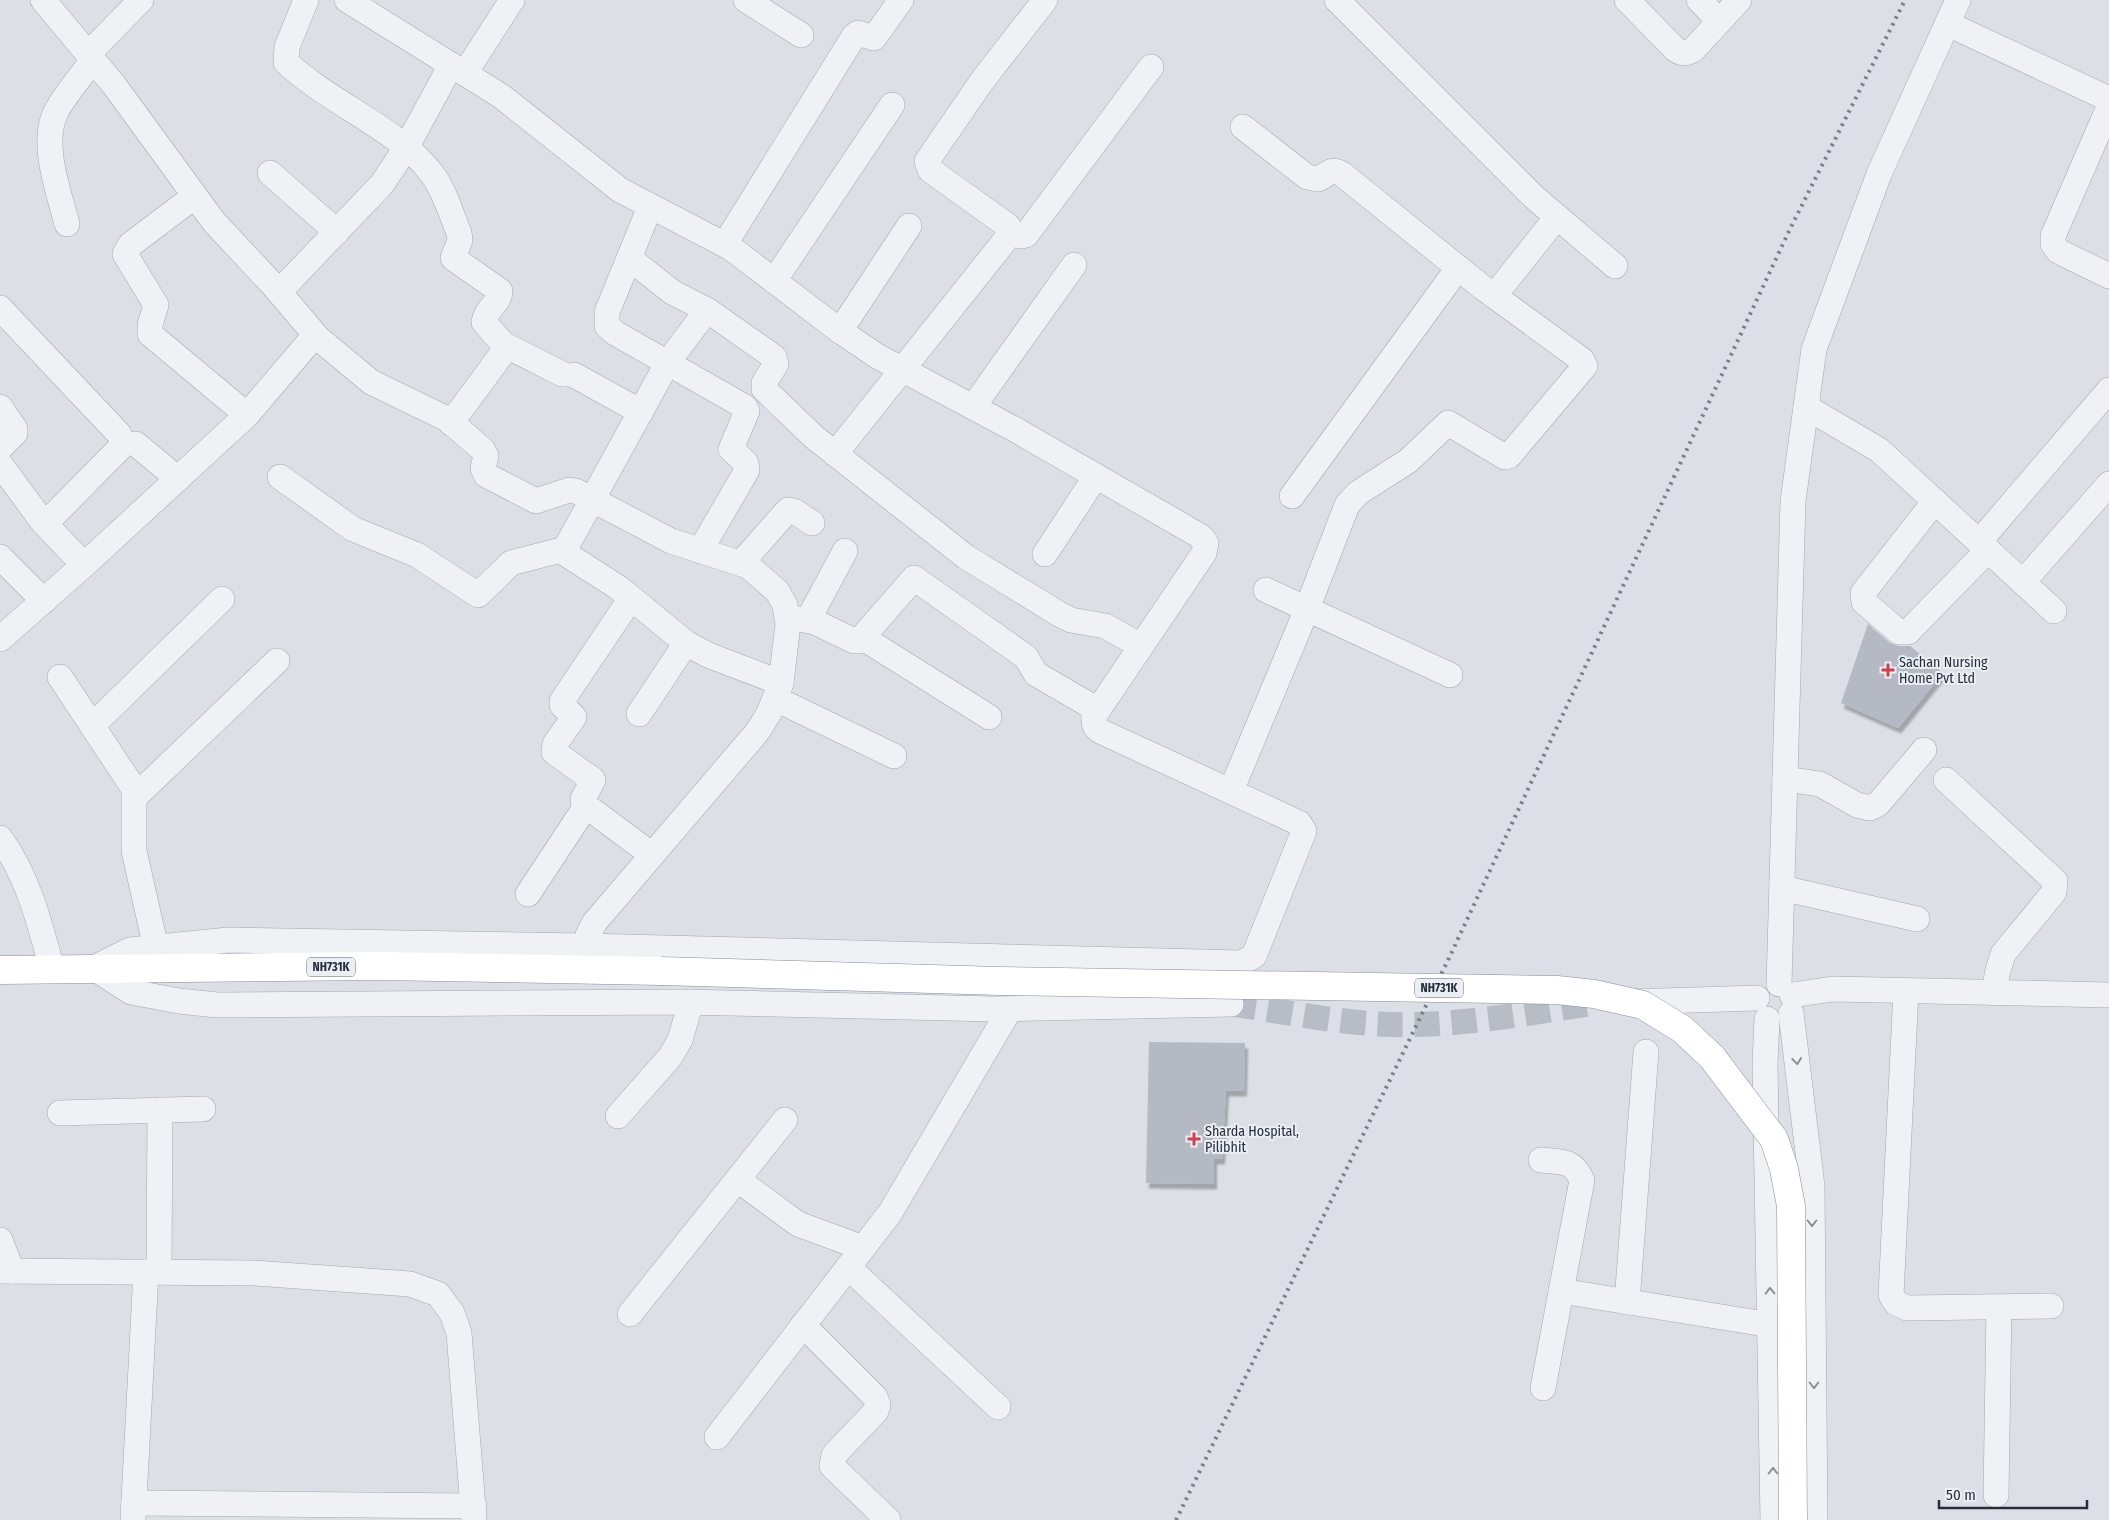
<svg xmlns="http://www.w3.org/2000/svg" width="2109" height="1520" font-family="'Fira Sans Condensed',sans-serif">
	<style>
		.building { fill: #b4b9c3; filter: url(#shadow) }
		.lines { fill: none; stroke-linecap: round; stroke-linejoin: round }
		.minor-tunnel { stroke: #b8bcc4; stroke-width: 25; stroke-dasharray: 25 12; stroke-linecap: butt }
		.minor-casing { stroke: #a2a7b0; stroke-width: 26 }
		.highway-casing { stroke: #848d9d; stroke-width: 29 }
		.minor { stroke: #eff1f5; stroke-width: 25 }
		.highway { stroke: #fff; stroke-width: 28 }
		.rail { stroke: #767f8f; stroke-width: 4; stroke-dasharray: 2.5 5; stroke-linecap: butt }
		.highway-bridge-casing { stroke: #848d9d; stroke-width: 29; stroke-linecap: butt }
		.highway-bridge { stroke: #fff; stroke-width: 28 }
		.oneway { stroke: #8a9098 }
		.poi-dot { fill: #cc4153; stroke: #ebeff4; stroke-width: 2 }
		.labels { text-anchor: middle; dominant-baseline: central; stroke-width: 4; stroke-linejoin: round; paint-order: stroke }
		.shield { fill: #ebeff4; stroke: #616873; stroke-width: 1 }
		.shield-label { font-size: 12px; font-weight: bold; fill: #262e3c }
		.poi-label { font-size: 14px; fill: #262e3c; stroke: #ebeff4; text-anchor: start }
	</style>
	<defs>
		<filter id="shadow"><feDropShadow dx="3" dy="5.5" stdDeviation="1" flood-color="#0004"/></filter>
	</defs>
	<rect width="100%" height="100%" fill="#dce0e6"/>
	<g class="building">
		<path d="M1868,624L1890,643L1899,646H1910L1943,673L1898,728L1841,703Z"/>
		<path d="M1149,1042L1245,1043L1244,1091H1226L1222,1159H1214V1184L1146,1183Z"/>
	</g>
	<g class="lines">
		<path class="minor-tunnel" d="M1231,1004C1280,1011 1329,1021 1378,1024C1450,1028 1523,1014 1594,1003"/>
		<defs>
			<g id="minor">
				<path d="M43,0L114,85L214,222L273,285L318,338L371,382L447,419L483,450L486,456L483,468L486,475L536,501L569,490L576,491L671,541L748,566L777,591L785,605L788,624L781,683L769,713L758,731L595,922L588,935L586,946"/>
				<path d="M306,0L287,47L286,62C327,102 399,129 432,174C445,191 451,214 459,233L460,240L453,258L500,291C500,303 485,310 484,322L503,344L504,351L451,423"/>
				<path d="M746,0L801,35"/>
				<path d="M1337,0L1535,198L1615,266"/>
				<path d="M1627,0L1675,49C1681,54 1685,54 1693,50L1739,0"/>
				<path d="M1699,0L1719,21"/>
				<path d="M1948,24L2109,99"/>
				<path d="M88,54L141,0"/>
				<path d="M465,73L512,0"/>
				<path d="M2109,107L2053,236V244L2058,251L2109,276"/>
				<path d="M270,173L337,232"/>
				<path d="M195,196L130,245L125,254L156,305L150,325V334L247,415"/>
				<path d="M650,207L607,312V326L615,333L745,407L747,411L731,449L746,463L747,470L700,551"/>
				<path d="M67,224C59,193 41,145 55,114C64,95 81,77 93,60"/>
				<path d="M1011,233L1021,236L1026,235L1151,67"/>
				<path d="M725,244L854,36L858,33L874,38L901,0"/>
				<path d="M629,258L672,292L707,310L774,357L776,364L764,383V389L814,437L966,557L1059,614L1071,620L1105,626L1141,646"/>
				<path d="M774,281L892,105"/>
				<path d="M279,292L382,184L406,148L451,65"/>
				<path d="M1494,296L1557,217"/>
				<path d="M0,308L119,434L122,440L120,448L45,524"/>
				<path d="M707,310L668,362L565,549L566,554L619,588L686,643L708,655L781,683"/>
				<path d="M840,331L909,226"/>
				<path d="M503,344L562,374"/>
				<path d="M574,375L641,412"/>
				<path d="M0,407L15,429V433L0,448"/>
				<path d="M973,407L1074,265"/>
				<path d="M1806,407L1879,450L2054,611"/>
				<path d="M136,444L178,479"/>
				<path d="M835,454L1011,233L1008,226L930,170L927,161L982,81L1045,0"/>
				<path d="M0,464L42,521L84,565"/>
				<path d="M280,477L353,529L417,555L478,595L511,563L565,549"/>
				<path d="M1292,496L1458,268"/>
				<path d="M1935,501L1863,593L1864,602L1899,632H1908L1988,550"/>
				<path d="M1979,542L2109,390"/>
				<path d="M1045,554L1096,476"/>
				<path d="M0,557L44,601"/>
				<path d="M741,563L788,510L794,511L812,523"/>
				<path d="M2023,582L2109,484"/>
				<path d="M1266,590L1450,675"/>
				<path d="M787,617L815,622L854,641H859L914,578L1026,657L1036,674L1098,710"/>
				<path d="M808,620L845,551"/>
				<path d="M863,638L989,717"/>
				<path d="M0,639L84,565L247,415L315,335"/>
				<path d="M60,677L134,789V851L156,948"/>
				<path d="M776,699L894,756"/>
				<path d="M639,714L686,643"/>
				<path d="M93,725L222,599"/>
				<path d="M1785,779L1820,784L1857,805L1870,808L1878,804L1924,750"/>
				<path d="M1946,780L2055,881L2054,892L2003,954L1997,974L1995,993"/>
				<path d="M1231,791L1307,609L1347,505L1358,493L1408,461L1448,423L1505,457L1509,456L1585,366L1582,360L1482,287L1342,174C1330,167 1328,175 1318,179L1307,177L1243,127"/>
				<path d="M135,797L277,661"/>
				<path d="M585,811L583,799L593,780L554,752L555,744L574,717L562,705V701L631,598"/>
				<path d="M0,838C28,876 40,924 52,969"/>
				<path d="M1782,888L1917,919"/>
				<path d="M528,894L582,812L593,811L652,855"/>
				<path d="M94,968L130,950L228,940L586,946L1241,963L1254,956L1304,831L1299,823L1102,732C1095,728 1093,725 1094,716L1204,553L1206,543L1200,536L1016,430L877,356L840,331L731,248L620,190L501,96L347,0"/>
				<path d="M94,968L131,992L179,1001L217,1005L682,1002L994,1009L1231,1004"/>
				<path d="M1779,984L1793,501L1814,349L1879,174L1958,0"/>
				<path d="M1906,991L1891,1295L1896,1303L1907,1308L2051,1306"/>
				<path d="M1792,995L1833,989L2109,995"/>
				<path d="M1630,1002L1757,998"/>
				<path d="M1791,1013L1812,1186L1815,1520"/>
				<path d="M1767,1019L1765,1064L1773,1520"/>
				<path d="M60,1113L203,1109"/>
				<path d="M618,1116L670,1057L680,1040L691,1002"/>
				<path d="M1541,1160C1561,1162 1572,1159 1582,1180L1543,1388"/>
				<path d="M738,1180L798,1224L863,1248"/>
				<path d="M0,1240L12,1271"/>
				<path d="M848,1267L998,1407"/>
				<path d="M0,1271L253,1273L410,1284L438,1294L452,1313L459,1333L474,1520"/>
				<path d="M159,1272L160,1110"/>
				<path d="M1561,1291L1771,1325"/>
				<path d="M1627,1302L1646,1052"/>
				<path d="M630,1314L785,1120"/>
				<path d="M803,1325L875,1397L878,1405L876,1411L834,1455L832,1466L888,1520"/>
				<path d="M717,1437L890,1213L1010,1009"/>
				<path d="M1996,1495L1999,1307"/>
				<path d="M134,1503L474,1506"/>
				<path d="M133,1519L146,1272"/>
			</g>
			<path id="highway" d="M0,970L380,966L661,971"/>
		</defs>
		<use href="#minor" class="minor-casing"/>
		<use href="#highway" class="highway-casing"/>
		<use href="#minor" class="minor"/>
		<use href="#highway" class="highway"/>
		<path class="rail" d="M1176,1520L1450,956L1789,231L1905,0"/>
		<defs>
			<path id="highway-bridge" d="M661,971L1000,981L1557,990L1594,994L1643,1005L1682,1029L1712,1057L1774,1139L1784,1169L1791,1206L1793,1520"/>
		</defs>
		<use href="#highway-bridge" class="highway-bridge-casing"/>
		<use href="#highway-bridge" class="highway-bridge"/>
	</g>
	<defs><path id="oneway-chevron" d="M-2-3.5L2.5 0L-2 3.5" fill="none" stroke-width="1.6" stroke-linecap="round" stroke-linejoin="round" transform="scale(1.25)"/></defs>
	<g class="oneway">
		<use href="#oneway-chevron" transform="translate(1797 1061) rotate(83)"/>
		<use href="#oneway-chevron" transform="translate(1812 1223) rotate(90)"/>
		<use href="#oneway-chevron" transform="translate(1770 1291) rotate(-91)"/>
		<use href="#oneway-chevron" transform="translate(1814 1385) rotate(90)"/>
		<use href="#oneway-chevron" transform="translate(1773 1471) rotate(-90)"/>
	</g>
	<g class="poi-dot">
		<path d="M1885.5 662.5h5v5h5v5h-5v5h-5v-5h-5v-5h5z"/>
		<path d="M1191.5 1131.5h5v5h5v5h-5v5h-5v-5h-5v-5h5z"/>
	</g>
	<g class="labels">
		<g class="shield">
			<rect x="307" y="957.5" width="48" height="19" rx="4"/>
			<rect x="1415" y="978.5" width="48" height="19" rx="4"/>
		</g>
		<g class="shield-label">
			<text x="331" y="967">NH731K</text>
			<text x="1439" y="988">NH731K</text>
		</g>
		<g class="poi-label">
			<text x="1899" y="662">Sachan Nursing<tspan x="1899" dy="16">Home Pvt Ltd</tspan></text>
			<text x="1205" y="1131">Sharda Hospital,<tspan x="1205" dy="16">Pilibhit</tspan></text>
		</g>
	</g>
	<path d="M1939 1500v8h148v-8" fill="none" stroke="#262e3c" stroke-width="2.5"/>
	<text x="1946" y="1500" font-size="15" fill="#262e3c" stroke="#ebeff4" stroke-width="4" paint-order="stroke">50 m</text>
</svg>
